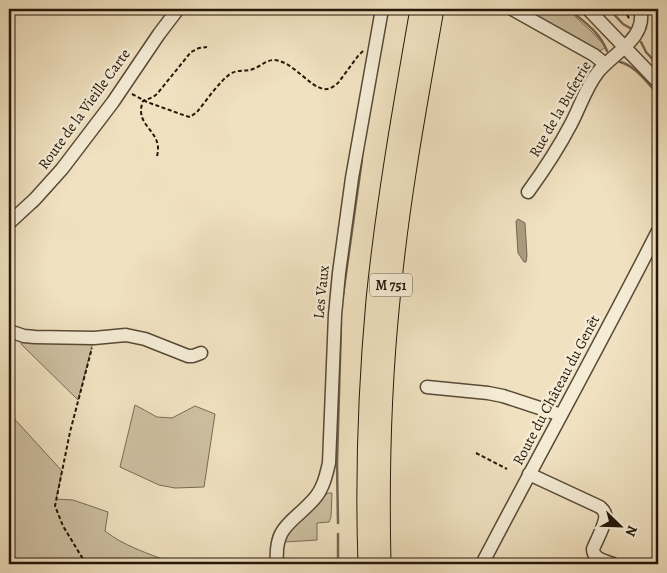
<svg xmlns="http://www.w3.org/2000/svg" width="667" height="573" font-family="Alegreya,serif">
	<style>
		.green { fill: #cdbfa1; stroke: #796b54 }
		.water { fill: #ab9c81; stroke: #756751 }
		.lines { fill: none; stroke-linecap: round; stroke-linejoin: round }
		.stream { stroke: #756751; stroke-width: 2.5 }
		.minor-casing { stroke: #584a36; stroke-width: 15 }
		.highway-casing { stroke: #251708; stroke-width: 21 }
		.path { stroke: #251708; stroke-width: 2; stroke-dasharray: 4 2.5; stroke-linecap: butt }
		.minor { stroke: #f5ecd6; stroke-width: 12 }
		.highway { stroke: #f0e1c0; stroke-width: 19 }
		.labels { text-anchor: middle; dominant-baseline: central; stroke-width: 5; stroke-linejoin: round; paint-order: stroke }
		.shield { fill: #f5ecd6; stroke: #635746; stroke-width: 1 }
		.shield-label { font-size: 14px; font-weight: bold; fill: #251708 }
		.street-label { font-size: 15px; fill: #251708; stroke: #f5ecd6 }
	</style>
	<rect width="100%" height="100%" fill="#f0e1c0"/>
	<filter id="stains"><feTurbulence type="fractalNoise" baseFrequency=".004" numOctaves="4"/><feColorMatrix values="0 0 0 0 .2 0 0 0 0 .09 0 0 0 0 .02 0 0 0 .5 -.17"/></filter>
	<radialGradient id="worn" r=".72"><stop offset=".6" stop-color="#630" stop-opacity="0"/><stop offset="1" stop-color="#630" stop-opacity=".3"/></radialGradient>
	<g class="green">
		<path d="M512,9H567L591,31L606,47L594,55Z"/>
		<path d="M24,336L94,338L78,400L21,344Z"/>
		<path d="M135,405L157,417L172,418L195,406L215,414L204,487L175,488L159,485L120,467Z"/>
		<path d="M9,413L62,471L56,499L73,500L108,512L105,531C124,546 147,553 170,562L172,564H9Z"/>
		<path d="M328,493H332L331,517L329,522L317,523V540L285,542L284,541L288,531Z"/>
	</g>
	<path class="water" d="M518,219L525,223L527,256L526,262H524L518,253L516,221Z"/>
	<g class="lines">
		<g class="stream">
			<path d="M569,9C584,22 600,32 607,51"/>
			<path d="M609,9L623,24L630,28"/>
			<path d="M641,42L646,52L658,65"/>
			<path d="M620,62C636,66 647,83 658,94"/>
			<path d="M36,207L55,186"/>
			<path d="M343,295L362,159"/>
			<path d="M338,523L337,463L341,323"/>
			<path d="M338,534V564"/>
			<path d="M272,541L274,534L281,523"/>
		</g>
		<defs>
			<g id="minor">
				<path d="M512,9L594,55L605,64"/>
				<path d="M588,9L658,82"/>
				<path d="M528,192C544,170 559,147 571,124C580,107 586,87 598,72C613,53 648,38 640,9"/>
				<path d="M9,223L35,199L62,169L113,102L159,34L178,9"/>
				<path d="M9,331L24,336L35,337L94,338L126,335L145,339L188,356H193L201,353"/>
				<path d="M427,387L488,393L503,396L561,415"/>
				<path d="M529,474L600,507C602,509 604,510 605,514C607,522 596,541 593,549C593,559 605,561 613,564"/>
				<path d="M277,564C274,525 292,524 314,499C323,489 326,476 329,463L335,315L339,273L352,178L382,9"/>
				<path d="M482,564C540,453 601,343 658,231"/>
			</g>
			<g id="highway">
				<path d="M368,564C365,476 368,388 376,300C386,202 403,106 420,9"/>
				<path d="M381,564C379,476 381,388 390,300C399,202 417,105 434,9"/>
			</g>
		</defs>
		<use href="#minor" class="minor-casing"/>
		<use href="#highway" class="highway-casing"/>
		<g class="path">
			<path d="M624,9L630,20"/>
			<path d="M132,94L147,102L186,116L190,117L197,112C206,101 219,82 230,74C238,69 245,72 253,69C260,67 266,60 274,60C293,61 309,87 324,89C330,90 334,86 338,83L358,56L364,50"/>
			<path d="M157,156C164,130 133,127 143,101L153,97L157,94L191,52L199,48L207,47"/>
			<path d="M476,453L507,469"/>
			<path d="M86,564L63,526L55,506L70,432L92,348"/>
		</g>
		<use href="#minor" class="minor"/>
		<use href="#highway" class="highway"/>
	</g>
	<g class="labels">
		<rect class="shield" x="370" y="273.5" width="42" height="23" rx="4"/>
		<g class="shield-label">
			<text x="391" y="285">M 751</text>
		</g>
		<g class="street-label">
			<text transform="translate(84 109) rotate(-54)">Route de la Vieille Carte</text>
			<text transform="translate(560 109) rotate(-60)">Rue de la Bufetrie</text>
			<text transform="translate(321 292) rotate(-84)">Les Vaux</text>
			<text transform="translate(556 390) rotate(-62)">Route du Château du Genêt</text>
		</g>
	</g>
	<rect width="667" height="573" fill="none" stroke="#f0e1c0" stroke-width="30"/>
	<rect x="10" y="10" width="647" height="553" fill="none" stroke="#251708" stroke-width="2.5"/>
	<rect x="15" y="15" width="637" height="543" fill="none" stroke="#251708"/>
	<g transform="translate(620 526) rotate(113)" stroke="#f5ecd6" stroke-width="4" paint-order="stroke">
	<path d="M0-4L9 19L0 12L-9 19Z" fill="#251708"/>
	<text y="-8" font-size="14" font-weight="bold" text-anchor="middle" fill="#251708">N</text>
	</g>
	<rect width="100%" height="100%" filter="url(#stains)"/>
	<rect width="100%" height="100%" fill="url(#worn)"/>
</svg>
